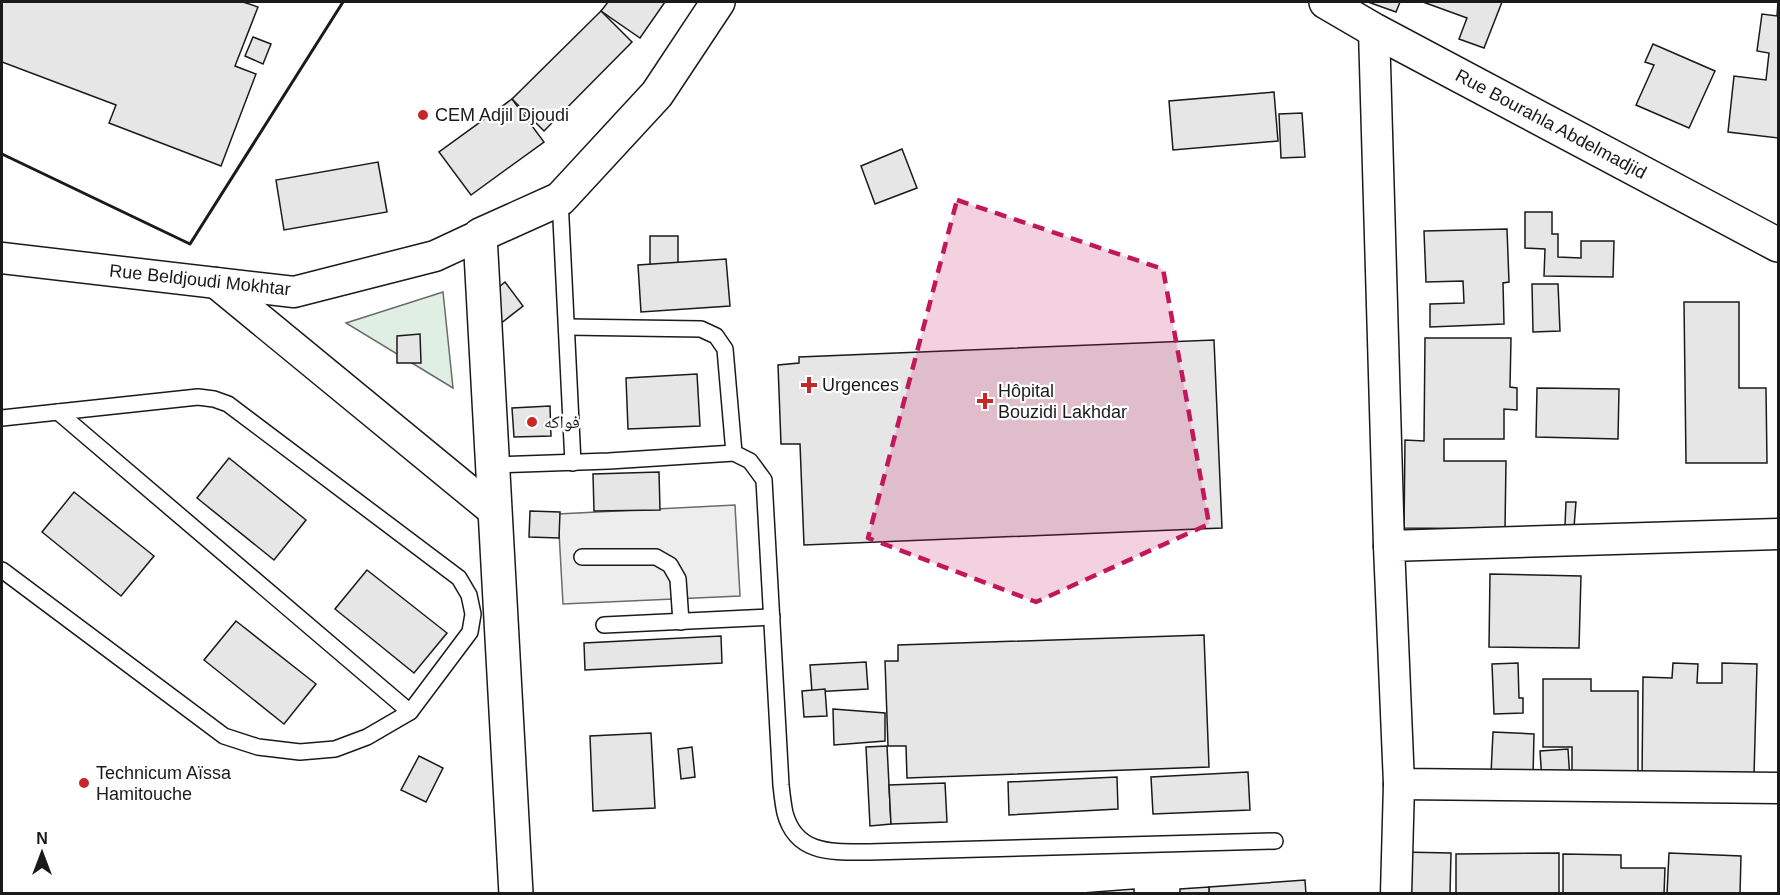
<svg xmlns="http://www.w3.org/2000/svg" width="1780" height="895" font-family="Helvetica,'Noto Naskh Arabic',sans-serif">
	<style>
		.green { fill: #e0efe3; stroke: #6a6a6a; stroke-width: 1.5 }
		.parking { fill: #ededed; stroke: #6a6a6a; stroke-width: 1.5 }
		.building { fill: #e6e6e6; stroke: #1a1a1a; stroke-width: 1.5 }
		.lines { fill: none; stroke-linecap: round; stroke-linejoin: round }
		.lane-casing { stroke: #1a1a1a; stroke-width: 18 }
		.street-casing { stroke: #1a1a1a; stroke-width: 33 }
		.secondary-casing { stroke: #1a1a1a; stroke-width: 36 }
		.lane { stroke: #fff; stroke-width: 15 }
		.street { stroke: #fff; stroke-width: 30 }
		.secondary { stroke: #fff; stroke-width: 33 }
		.wall { stroke: #1a1a1a; stroke-width: 3 }
		.marked { fill: #c2185b; fill-opacity: 0.2; stroke: #c2185b; stroke-width: 4.5; stroke-dasharray: 12 8; stroke-linejoin: round }
		.poi-dot { fill: #c62828; stroke: #fff; stroke-width: 2 }
		.labels { text-anchor: middle; dominant-baseline: central; stroke-width: 4.5; stroke-linejoin: round; paint-order: stroke }
		.poi-label { font-size: 18px; fill: #1a1a1a; stroke: #fff; text-anchor: start }
		.street-label { font-size: 18px; fill: #1a1a1a; stroke: #fff }
	</style>
	<rect width="100%" height="100%" fill="#fff"/>
	<path class="green" d="M443,292L453,388L346,323Z"/>
	<path class="parking" d="M735,505L740,596L563,604L558,514Z"/>
	<g class="building">
		<path d="M2,2H243L258,7L235,66L256,74L221,166L109,123L116,105L2,62Z"/>
		<path d="M608,2H665L640,38L601,11Z"/>
		<path d="M1368,2H1400L1396,12Z"/>
		<path d="M1423,2H1502L1484,48L1459,39L1467,18Z"/>
		<path d="M1778,2V138L1728,132L1734,76L1766,80L1769,53L1757,51L1762,14L1777,16Z"/>
		<path d="M601,11L632,42L544,131L512,99Z"/>
		<path d="M253,37L271,44L263,64L245,56Z"/>
		<path d="M1653,44L1715,71L1689,128L1636,105L1654,65L1645,62Z"/>
		<path d="M1274,92L1278,141L1173,150L1169,101Z"/>
		<path d="M512,99L544,142L471,195L439,152Z"/>
		<path d="M1302,113L1305,157L1281,158L1279,114Z"/>
		<path d="M902,149L917,188L875,204L861,166Z"/>
		<path d="M378,162L387,212L284,230L276,180Z"/>
		<path d="M1525,212H1552V234H1558V257L1581,258V241H1614L1613,277L1544,276L1545,249L1525,248Z"/>
		<path d="M1507,229L1509,282L1503,283L1504,324L1430,327V304L1464,303L1463,281L1426,282L1424,231Z"/>
		<path d="M650,236H678V264L650,265Z"/>
		<path d="M726,259L730,306L641,312L638,265Z"/>
		<path d="M505,282L523,306L500,324L482,301Z"/>
		<path d="M1532,284H1558L1560,331L1533,332Z"/>
		<path d="M1684,302H1739V388H1766L1767,463H1686Z"/>
		<path d="M420,334L421,363H397V336Z"/>
		<path d="M1425,338H1511L1510,387L1517,388V410L1504,409V439H1444V461H1506L1505,529L1404,528L1405,440L1424,441Z"/>
		<path d="M1214,340L1222,528L804,545L800,444H781L778,365L799,363V357Z"/>
		<path d="M697,374L700,426L628,429L626,378Z"/>
		<path d="M1537,388L1619,389L1618,439L1536,437Z"/>
		<path d="M550,406L551,436L514,437L512,408Z"/>
		<path d="M229,458L306,520L274,560L197,498Z"/>
		<path d="M659,472L660,510L594,511L593,474Z"/>
		<path d="M74,492L154,556L121,596L42,532Z"/>
		<path d="M1566,502H1576L1574,527L1565,525Z"/>
		<path d="M530,511L560,512L559,538L529,537Z"/>
		<path d="M367,570L447,633L414,673L335,609Z"/>
		<path d="M1490,574L1581,576L1579,648L1489,647Z"/>
		<path d="M236,621L316,684L284,724L204,660Z"/>
		<path d="M1204,635L1209,767L907,778L906,746H888L885,661H898V645Z"/>
		<path d="M721,636L722,663L585,670L584,643Z"/>
		<path d="M866,662L868,689L812,692L810,665Z"/>
		<path d="M1518,663L1519,698H1523V713L1494,714L1492,664Z"/>
		<path d="M1673,663L1698,664L1697,683H1722V663L1757,664L1754,776L1642,781L1643,677L1672,678Z"/>
		<path d="M1543,679H1591V691H1638V778L1572,777V747H1543Z"/>
		<path d="M825,689L827,716L804,717L802,691Z"/>
		<path d="M833,709L885,713V741L834,745Z"/>
		<path d="M1493,732L1534,734L1533,776L1491,774Z"/>
		<path d="M651,733L655,808L593,811L590,736Z"/>
		<path d="M887,746L891,824L870,826L866,747Z"/>
		<path d="M692,747L695,777L681,779L678,749Z"/>
		<path d="M1568,749L1570,780L1542,782L1540,751Z"/>
		<path d="M419,756L443,768L426,802L401,790Z"/>
		<path d="M1248,772L1250,810L1153,814L1151,777Z"/>
		<path d="M1117,777L1118,809L1009,815L1008,782Z"/>
		<path d="M945,783L947,822L891,824L889,785Z"/>
		<path d="M1401,852L1451,853L1450,894H1400Z"/>
		<path d="M1559,853V894H1456V854Z"/>
		<path d="M1669,853L1741,856L1740,894H1667Z"/>
		<path d="M1563,854L1621,855V868H1665L1664,894H1563Z"/>
		<path d="M1305,880L1306,894H1209V887Z"/>
		<path d="M1209,887V894H1180V889Z"/>
		<path d="M1134,889V894H1069Z"/>
	</g>
	<g class="lines">
		<defs>
			<g id="lane">
				<path d="M560,199L573,463"/>
				<path d="M567,327L701,329L716,336L725,349L734,453"/>
				<path d="M58,412L410,712"/>
				<path d="M2,418L198,397L214,399L228,404L459,578L469,595L473,614L470,632L410,712L367,737L335,749L300,752L258,747L224,736L2,570"/>
				<path d="M494,465L609,461L734,453L750,461L764,480L781,785C782,794 783,804 785,813C796,855 833,852 869,852L1275,841"/>
				<path d="M582,557H656L670,565L678,579L681,622"/>
				<path d="M604,625L772,617"/>
			</g>
			<g id="street">
				<path d="M1374,30L1389,546"/>
				<path d="M2,258L294,292L435,256L480,235"/>
				<path d="M216,283L496,513"/>
				<path d="M1778,534L1389,546L1399,784L1778,788"/>
				<path d="M1396,894L1399,784"/>
			</g>
			<g id="secondary">
				<path d="M1326,2L1374,30L1778,245"/>
				<path d="M516,894L480,235L560,199L657,94L718,2"/>
			</g>
		</defs>
		<use href="#lane" class="lane-casing"/>
		<use href="#street" class="street-casing"/>
		<use href="#secondary" class="secondary-casing"/>
		<use href="#lane" class="lane"/>
		<use href="#street" class="street"/>
		<use href="#secondary" class="secondary"/>
		<path class="wall" d="M2,154L190,244L343,2"/>
	</g>
	<path class="marked" d="M957,200L1163,269L1209,524L1036,602L868,538Z"/>
	<g class="poi-dot">
		<circle cx="423" cy="115" r="6"/>
		<path d="M806 376h6v6h6v6h-6v6h-6v-6h-6v-6h6z"/>
		<path d="M982 392h6v6h6v6h-6v6h-6v-6h-6v-6h6z"/>
		<circle cx="532" cy="422" r="6"/>
		<circle cx="84" cy="783" r="6"/>
	</g>
	<g class="labels">
		<g class="poi-label">
			<text x="435" y="115">CEM Adjil Djoudi</text>
			<text x="822" y="385">Urgences</text>
			<text x="998" y="391">Hôpital<tspan x="998" dy="21">Bouzidi Lakhdar</tspan></text>
			<text x="544" y="422">فواكه</text>
			<text x="96" y="773">Technicum Aïssa<tspan x="96" dy="21">Hamitouche</tspan></text>
		</g>
		<g class="street-label">
			<text transform="translate(1551 124) rotate(28)">Rue Bourahla Abdelmadjid</text>
			<text transform="translate(200 280) rotate(6)">Rue Beldjoudi Mokhtar</text>
		</g>
	</g>
	<rect width="1780" height="895" fill="none" stroke="#1a1a1a" stroke-width="6"/>
	<g transform="translate(42 853)" stroke="#ffffff" stroke-width="4.5" paint-order="stroke">
	<path d="M0-4.5L10 22L0 15L-10 22Z" fill="#1a1a1a"/>
	<text y="-9" font-size="16" font-weight="bold" text-anchor="middle" fill="#1a1a1a">N</text>
	</g>
</svg>
